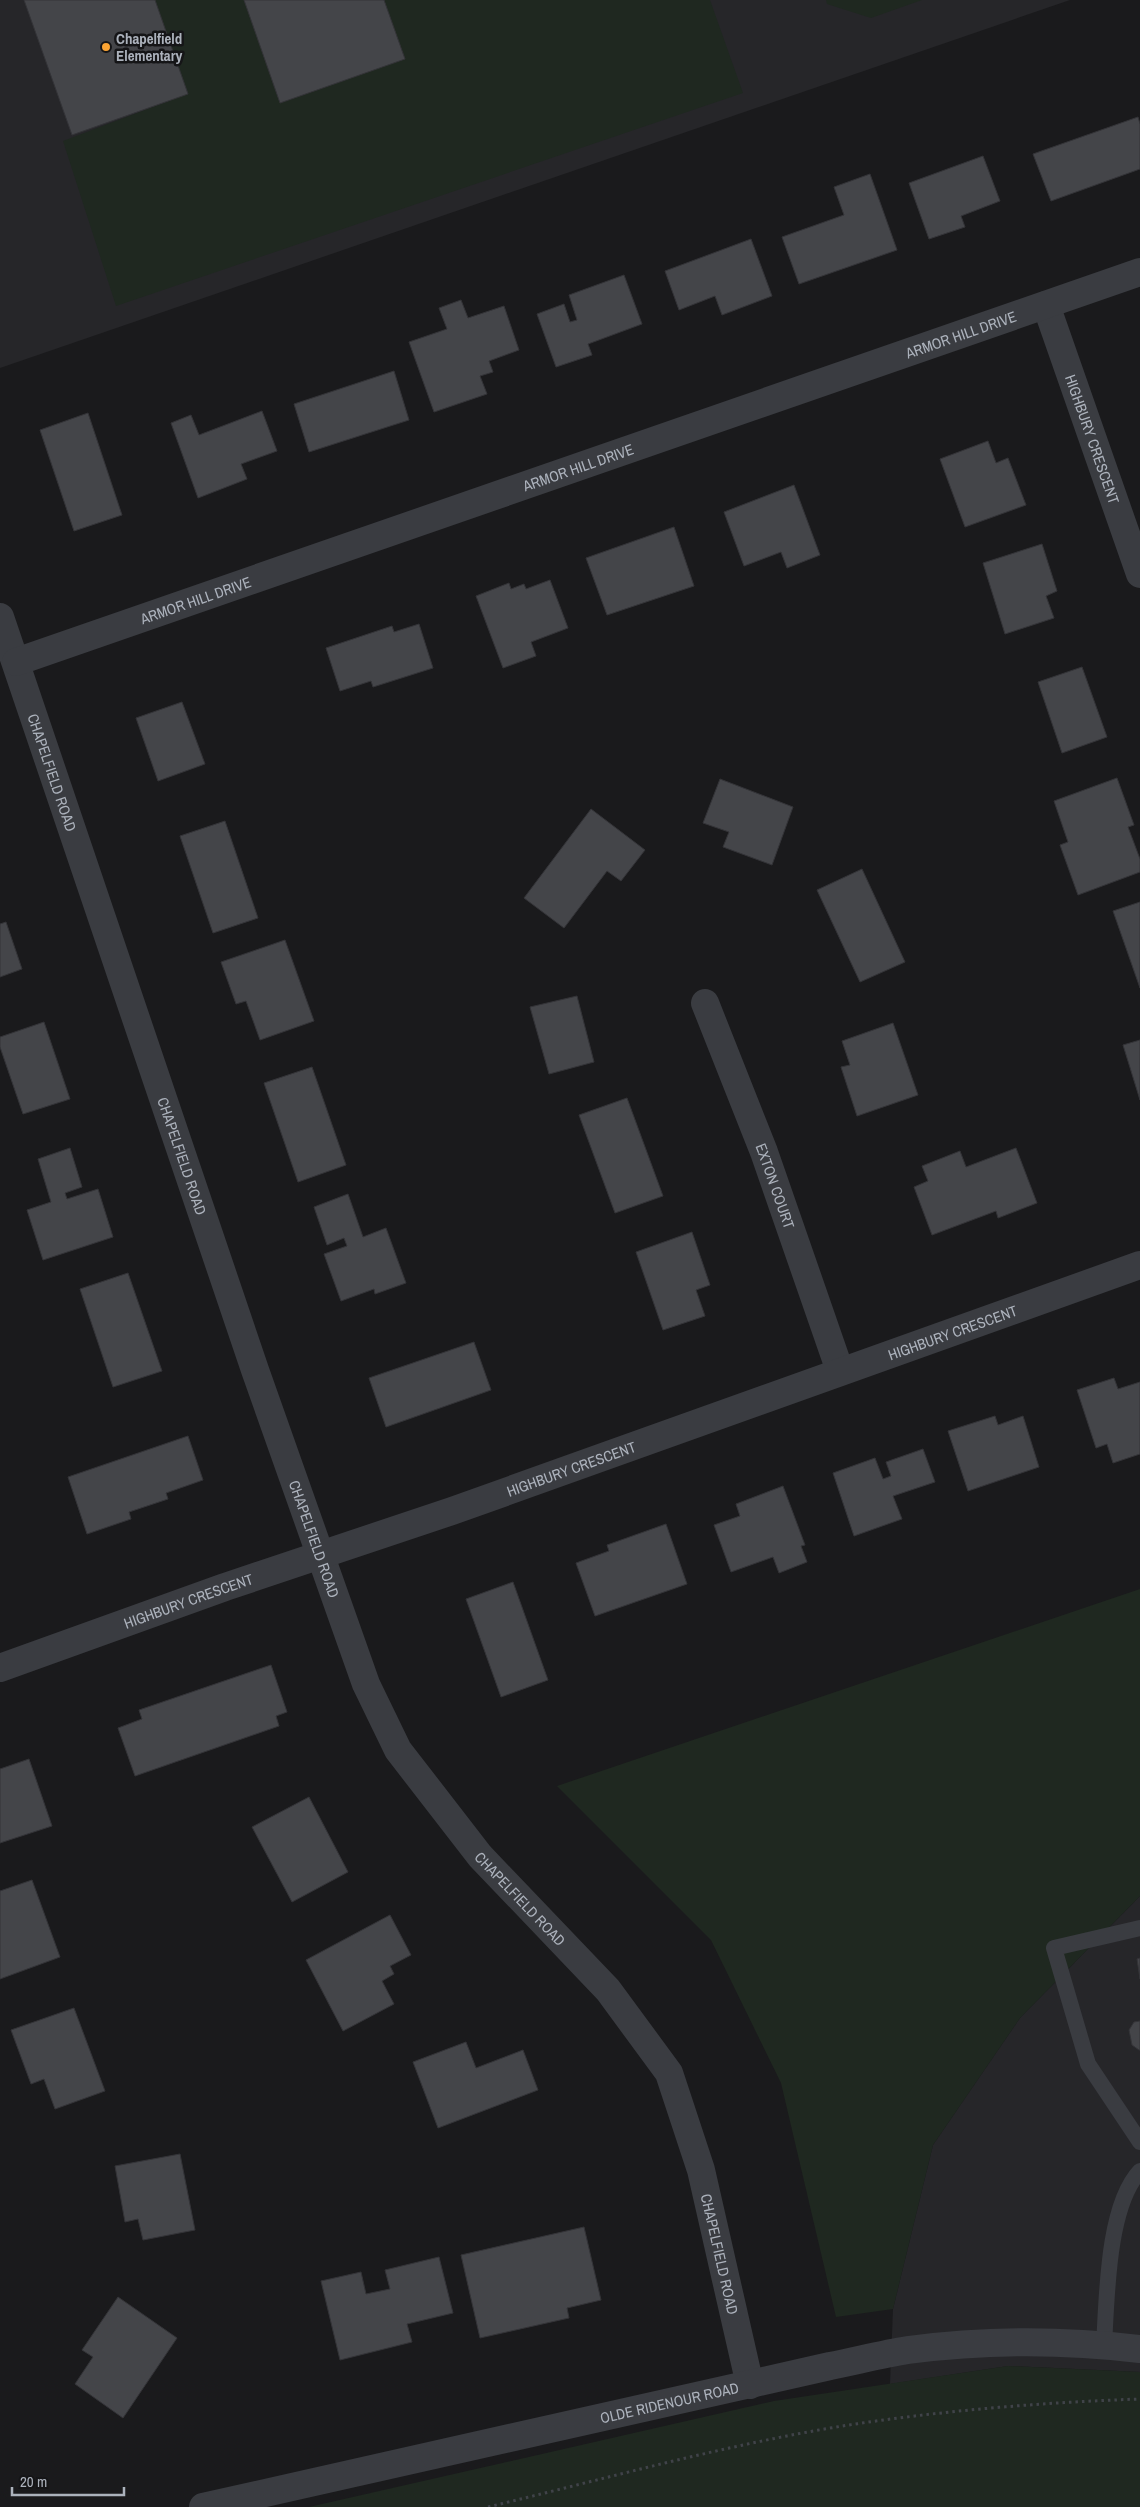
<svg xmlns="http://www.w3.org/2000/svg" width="1140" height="2507" font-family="'Archivo Narrow',sans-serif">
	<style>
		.built { fill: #262629 }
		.green { fill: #1f2820 }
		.building { fill: #444549; stroke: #343438 }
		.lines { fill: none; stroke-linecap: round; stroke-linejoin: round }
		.path { stroke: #404349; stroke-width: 3; stroke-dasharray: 2.5 4; stroke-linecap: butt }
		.lane { stroke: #3a3c41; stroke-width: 16 }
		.street { stroke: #3a3c41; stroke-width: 28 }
		.poi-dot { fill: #fba433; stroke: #151517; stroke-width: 2 }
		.labels { text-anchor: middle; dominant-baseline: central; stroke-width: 5; stroke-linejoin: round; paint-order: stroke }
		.poi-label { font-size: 15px; font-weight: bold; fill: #acb2bc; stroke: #151517; text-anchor: start }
		.street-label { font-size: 15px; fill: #acb2bc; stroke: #151517 }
	</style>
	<rect width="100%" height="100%" fill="#1a1a1c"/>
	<g class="built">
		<path d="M0,0H1070L0,368Z"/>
		<path d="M1140,1896V2372L1008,2366L890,2384L893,2309L933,2145L1020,2018Z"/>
	</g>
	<g class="green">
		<path d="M155,0H244L280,103L405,59L384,0H710L743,93L116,306L63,141L187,94Z"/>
		<path d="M826,0H922L871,18L827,4Z"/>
		<path d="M1140,1589V1896L1020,2018L933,2145L893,2309L836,2317L781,2083L711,1940L557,1786Z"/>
		<path d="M1008,2366L1140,2372V2507H309L774,2401Z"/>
	</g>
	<g class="building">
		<path d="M24,0H155L188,94L72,135Z"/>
		<path d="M244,0H384L405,59L280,103Z"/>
		<path d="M1138,117L1140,124V169L1051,201L1033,154Z"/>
		<path d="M983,156L1000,201L961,216L965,227L929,239L909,183Z"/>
		<path d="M870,174L897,250L799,284L782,237L844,215L834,187Z"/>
		<path d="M751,239L772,296L722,315L715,296L679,310L665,271Z"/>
		<path d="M624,275L642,324L588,344L592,355L556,367L537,314L564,304L570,322L577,320L569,295Z"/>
		<path d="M461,300L468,318L504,306L519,350L489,361L493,372L480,376L487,394L434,412L409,342L447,329L439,308Z"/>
		<path d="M394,371L409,420L309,452L294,404Z"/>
		<path d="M262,411L277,451L241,464L247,479L198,498L171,423L191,415L199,435Z"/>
		<path d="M88,413L122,515L74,531L40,430Z"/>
		<path d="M988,441L996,463L1008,458L1026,505L965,527L940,459Z"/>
		<path d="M794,485L820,555L787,568L781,552L744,566L724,512Z"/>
		<path d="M674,527L694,586L607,615L586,558Z"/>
		<path d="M1042,544L1057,591L1046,596L1054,618L1005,634L983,563Z"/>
		<path d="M550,580L568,628L531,642L536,656L503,668L476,596L509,583L511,589L524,584L526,589Z"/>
		<path d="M419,624L433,668L373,687L371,681L340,691L326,648L392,626L394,632Z"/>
		<path d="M1082,667L1107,737L1062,753L1038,682Z"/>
		<path d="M182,702L205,764L158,781L136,718Z"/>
		<path d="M1117,778L1134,825L1128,827L1140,859V872L1078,895L1060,845L1068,842L1054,801Z"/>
		<path d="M720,779L793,807L772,865L723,847L729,832L703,823Z"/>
		<path d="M591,809L645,850L621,881L607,871L564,928L524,898Z"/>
		<path d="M225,821L258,918L213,933L180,836Z"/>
		<path d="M862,869L905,962L860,982L817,890Z"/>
		<path d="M1140,902V988L1113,911Z"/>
		<path d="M6,922L22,969L0,977V924Z"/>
		<path d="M285,940L314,1021L260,1040L246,1001L236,1004L221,962Z"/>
		<path d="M577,996L594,1062L549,1074L530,1007Z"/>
		<path d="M44,1022L70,1099L23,1114L0,1047V1037Z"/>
		<path d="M893,1023L918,1095L857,1116L841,1067L850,1065L842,1041Z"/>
		<path d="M1140,1040V1100L1123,1045Z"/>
		<path d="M312,1067L346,1165L298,1182L264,1083Z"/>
		<path d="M627,1098L663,1196L615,1213L579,1115Z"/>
		<path d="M70,1148L82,1187L65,1193L67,1199L98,1189L113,1237L43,1260L27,1210L51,1202L38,1159Z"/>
		<path d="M1016,1148L1037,1203L998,1218L996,1211L932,1235L914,1187L928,1181L922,1166L960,1151L966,1167Z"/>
		<path d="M348,1194L363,1237L386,1228L406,1283L375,1294L374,1289L341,1301L324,1254L347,1246L344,1238L327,1245L314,1207Z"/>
		<path d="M692,1232L710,1285L696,1290L705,1316L663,1330L636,1252Z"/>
		<path d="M128,1273L162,1371L113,1387L80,1289Z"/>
		<path d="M474,1342L491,1390L386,1427L369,1378Z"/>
		<path d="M1114,1378L1118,1389L1140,1382V1454L1113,1463L1107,1444L1096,1448L1077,1390Z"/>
		<path d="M995,1416L998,1425L1023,1416L1039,1467L968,1491L948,1431Z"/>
		<path d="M188,1436L203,1480L166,1493L168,1499L129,1512L131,1519L87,1534L68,1477Z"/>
		<path d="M923,1449L935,1482L893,1496L902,1519L854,1536L833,1473L875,1458L883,1479L891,1476L886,1462Z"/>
		<path d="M783,1486L805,1545L801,1546L807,1562L779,1573L773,1557L731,1572L714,1525L740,1516L736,1504Z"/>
		<path d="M666,1524L687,1584L595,1616L576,1563L609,1551L607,1545Z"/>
		<path d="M513,1582L548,1680L501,1697L466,1599Z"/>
		<path d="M271,1665L287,1712L276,1716L279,1726L135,1776L118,1728L142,1719L139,1710Z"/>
		<path d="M29,1759L52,1826L0,1843V1769Z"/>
		<path d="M309,1797L348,1872L292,1902L252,1827Z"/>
		<path d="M32,1880L60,1957L0,1979V1891Z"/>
		<path d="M390,1915L411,1955L390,1966L394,1974L382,1981L394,2004L343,2031L306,1960Z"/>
		<path d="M1140,1958V1979L1137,1959Z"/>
		<path d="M74,2008L105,2091L55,2109L44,2079L31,2084L11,2030Z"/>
		<path d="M1140,2021V2050H1139L1132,2045L1129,2030L1134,2022Z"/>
		<path d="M466,2042L476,2068L523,2050L538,2090L438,2128L413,2062Z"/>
		<path d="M180,2154L195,2230L143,2240L138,2219L125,2222L115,2166Z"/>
		<path d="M584,2227L601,2300L567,2308L569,2318L480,2338L461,2255Z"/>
		<path d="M439,2257L453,2313L407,2324L412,2342L340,2360L321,2281L361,2272L366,2294L390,2289L385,2270Z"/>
		<path d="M118,2297L177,2338L123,2418L75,2384L93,2357L82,2350Z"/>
	</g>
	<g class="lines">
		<path class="path" d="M488,2507C617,2476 745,2439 876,2421C963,2409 1052,2402 1140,2399"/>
		<g class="lane">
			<path d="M1140,1928L1054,1948L1088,2064L1140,2142"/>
			<path d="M1104,2345C1107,2298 1107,2206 1140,2171"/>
		</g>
		<g class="street">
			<path id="s1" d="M1046,305L1140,574"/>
			<path id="s2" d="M0,617L255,1370L366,1684L398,1750L480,1856L608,1990L669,2073L701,2170L750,2385"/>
			<path id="s3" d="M16,662L1140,272"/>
			<path id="s4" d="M705,1003L764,1152L840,1371"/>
			<path id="s5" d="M0,1668L225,1587L452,1511L1140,1265"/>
			<path id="s6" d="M203,2507L830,2366C856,2361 882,2354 908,2350C984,2340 1065,2340 1140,2349"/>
		</g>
	</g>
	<circle class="poi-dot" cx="106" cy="47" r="5"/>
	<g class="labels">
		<g class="poi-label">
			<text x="116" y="38">Chapelfield<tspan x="116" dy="17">Elementary</tspan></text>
		</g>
		<g class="street-label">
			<text stroke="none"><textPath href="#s3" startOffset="1000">ARMOR HILL DRIVE</textPath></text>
			<text stroke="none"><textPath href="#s1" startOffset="142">HIGHBURY CRESCENT</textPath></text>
			<text stroke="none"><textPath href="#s3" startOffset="595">ARMOR HILL DRIVE</textPath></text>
			<text stroke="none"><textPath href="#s3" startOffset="190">ARMOR HILL DRIVE</textPath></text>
			<text stroke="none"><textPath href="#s2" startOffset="164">CHAPELFIELD ROAD</textPath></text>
			<text stroke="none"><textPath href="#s2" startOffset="569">CHAPELFIELD ROAD</textPath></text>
			<text stroke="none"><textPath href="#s4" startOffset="196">EXTON COURT</textPath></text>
			<text stroke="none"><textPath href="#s5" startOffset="1010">HIGHBURY CRESCENT</textPath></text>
			<text stroke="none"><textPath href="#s5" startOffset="605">HIGHBURY CRESCENT</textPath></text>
			<text stroke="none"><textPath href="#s2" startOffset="974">CHAPELFIELD ROAD</textPath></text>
			<text stroke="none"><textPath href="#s5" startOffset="200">HIGHBURY CRESCENT</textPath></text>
			<text stroke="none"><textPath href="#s2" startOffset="1394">CHAPELFIELD ROAD</textPath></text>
			<text stroke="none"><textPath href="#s2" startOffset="1812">CHAPELFIELD ROAD</textPath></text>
			<text stroke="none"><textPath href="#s6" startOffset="478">OLDE RIDENOUR ROAD</textPath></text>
		</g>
	</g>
	<path d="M12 2487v8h112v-8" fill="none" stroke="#acb2bc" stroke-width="2.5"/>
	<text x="20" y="2487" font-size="15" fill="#acb2bc" stroke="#151517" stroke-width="4" paint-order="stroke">20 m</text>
</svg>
